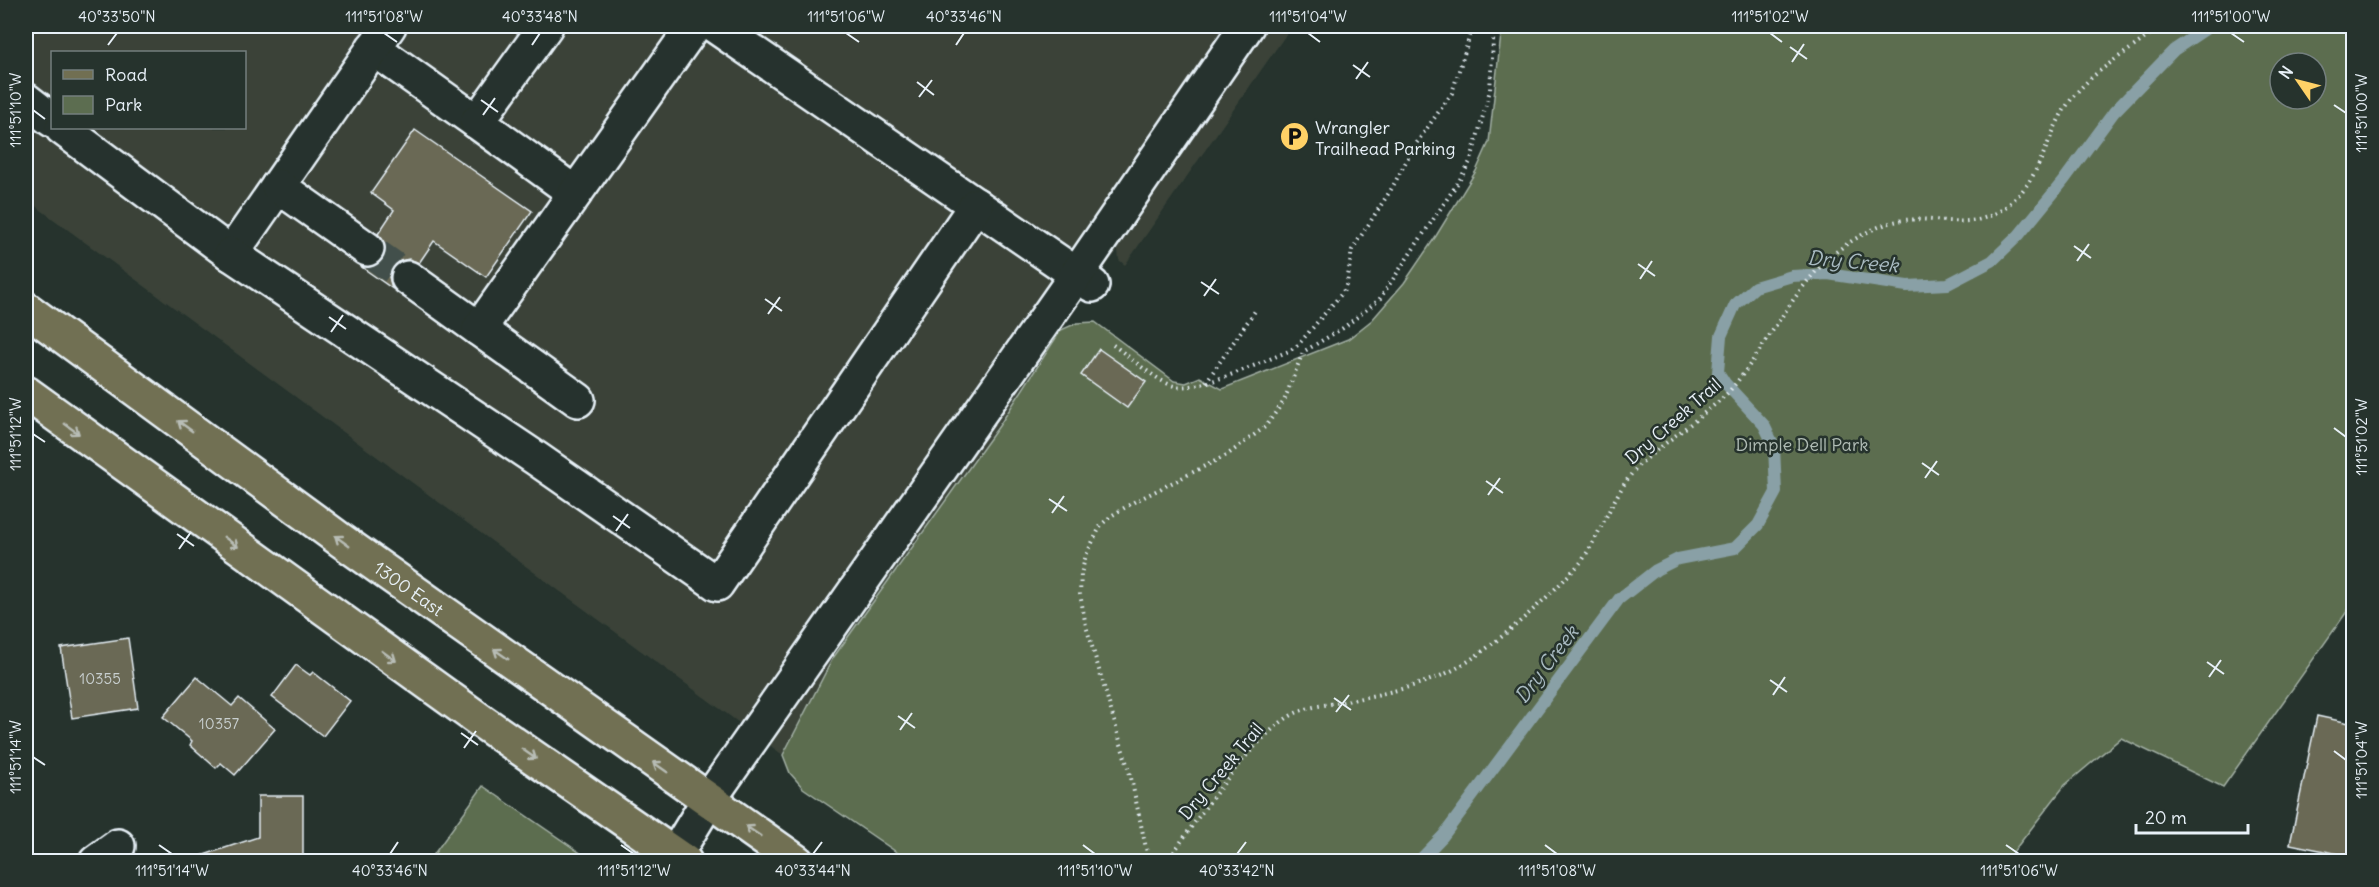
<svg xmlns="http://www.w3.org/2000/svg" width="2379" height="887" font-family="Delius,sans-serif">
	<style>
		.built { fill: #3a4339; fill-rule: evenodd }
		.green { fill: #5c6d50; stroke: #a2afa4; stroke-width: 1.5; fill-rule: evenodd }
		.lines { fill: none; stroke-linecap: round; stroke-linejoin: round }
		.stream { stroke: #89a0a6; stroke-width: 12 }
		.building { fill: #6a6954; stroke: #e8f1f8; stroke-width: 1.5 }
		.minor-tunnel { stroke: #43504b; stroke-width: 33; stroke-dasharray: 33 16; stroke-linecap: butt }
		.minor-casing { stroke: #e8f1f8; stroke-width: 38 }
		.major-casing { stroke: #e8f1f8; stroke-width: 38 }
		.path { stroke: #e8f1f8; stroke-width: 4; stroke-dasharray: 1.5 4.5; stroke-linecap: butt }
		.minor { stroke: #26332d; stroke-width: 33 }
		.major { stroke: #716f52; stroke-width: 33 }
		.oneway { stroke: #b8bdb6 }
		.ticks { fill: none; stroke: #e8f1f8; stroke-width: 2 }
		.labels { text-anchor: middle; dominant-baseline: central; stroke-width: 5; stroke-linejoin: round; paint-order: stroke }
		.number-label { font-size: 15px; fill: #c8cfcf }
		.poi-label { font-size: 18px; fill: #e8f1f8; stroke: #26332d; text-anchor: start }
		.street-label { font-size: 18px; fill: #e8f1f8; stroke: #26332d }
		.park-label { font-size: 18px; fill: #b0bcb5; stroke: #26332d }
		.water-label { font-size: 20px; font-style: italic; fill: #a9bbc2; stroke: #26332d }
		.neatline { fill: none; stroke: #e8f1f8; stroke-width: 2 }
		.ticks-label { font-size: 15px; text-anchor: middle; fill: #e8f1f8 }
	</style>
	<rect width="100%" height="100%" fill="#26332d"/>
	<filter id="ink" filterUnits="userSpaceOnUse"><feTurbulence type="fractalNoise" baseFrequency=".0167" numOctaves="2"/><feDisplacementMap in="SourceGraphic" scale="12" xChannelSelector="R" yChannelSelector="G"/><feConvolveMatrix kernelMatrix="1 2 1 2 8 2 1 2 1" color-interpolation-filters="sRGB"/></filter>
	<g filter="url(#ink)">
		<path class="built" d="M26,26H1292L1125,265L1119,260L1118,250L1092,285L999,426L833,658L783,755L26,199ZM52,52H244V128H52Z"/>
		<g class="green">
			<path d="M1502,26H2353V603L2223,787L2121,738L2065,785L2006,861L911,862L803,788L790,773L783,755L833,658L999,426L1061,330L1077,323L1095,322L1174,381L1186,383L1200,377L1222,389L1348,339L1372,320L1404,283L1436,236L1476,171L1489,142ZM2280,63H2316V99H2280Z"/>
			<path d="M483,786L592,861H429Z"/>
		</g>
		<g class="lines">
			<path class="stream" d="M1418,862L1443,836L1619,599L1656,570L1678,559L1735,548L1758,525L1776,492L1774,446L1764,425L1725,383L1718,372L1721,336L1735,305L1755,287L1792,276L1828,274L1907,286L1948,284L1992,261L2019,235L2064,180L2114,112L2174,50L2210,26"/>
		</g>
		<g class="building">
			<path d="M415,130L532,211L486,277L434,241L419,263L409,259L400,261L393,267L389,277L393,289L360,266L366,268L374,266L383,259L386,251L384,242L378,234L394,210L371,193Z"/>
			<path d="M1099,349L1146,382L1127,408L1081,375Z"/>
			<path d="M128,638L138,708L72,718L61,648Z"/>
			<path d="M296,665L310,675L313,672L350,701L323,736L272,697Z"/>
			<path d="M197,677L232,706L239,698L275,729L235,775L221,763L216,768L190,745L192,741L163,717Z"/>
			<path d="M2317,716L2354,724V857L2290,844Z"/>
			<path d="M258,796H303V861H202L201,856L258,837Z"/>
		</g>
		<g class="lines">
			<path class="minor-tunnel" d="M367,249L408,278"/>
			<defs>
				<g id="minor">
					<path d="M715,26L1092,285"/>
					<path d="M373,48L477,122L546,26"/>
					<path d="M26,100L52,120"/>
					<path d="M477,122L575,193"/>
					<path d="M62,128L231,254L389,26"/>
					<path d="M278,186L367,249"/>
					<path d="M231,254L537,459L717,584L976,205"/>
					<path d="M408,278L479,329"/>
					<path d="M578,400L479,329L694,26"/>
					<path d="M675,855L708,801L1077,274L1247,26"/>
					<path d="M96,862L118,846"/>
				</g>
				<g id="major">
					<path id="s1" d="M26,309L342,541L797,862"/>
					<path d="M26,393L481,721L685,862"/>
				</g>
			</defs>
			<use href="#minor" class="minor-casing"/>
			<use href="#major" class="major-casing"/>
			<g class="path">
				<path d="M1113,345C1129,356 1154,379 1171,385C1195,394 1264,361 1289,351L1298,345L1343,292L1347,283L1352,250L1392,188L1413,148L1452,93L1470,35L1459,26"/>
				<path d="M1206,382L1255,311"/>
				<path d="M1149,862L1131,778L1086,626L1080,594L1081,574L1086,555L1101,525L1111,516L1134,502L1227,455L1265,427L1284,401L1303,352L1343,328L1379,300L1459,181L1471,160L1490,90L1494,26"/>
				<path d="M1167,862C1194,823 1257,729 1298,712C1311,706 1327,705 1342,702C1385,693 1429,686 1467,662C1502,639 1534,610 1564,580C1571,572 1580,565 1585,556C1604,526 1614,493 1638,466C1657,449 1678,434 1698,418C1710,408 1722,400 1732,388C1767,346 1790,294 1830,257C1847,242 1876,225 1898,221C1936,214 1969,233 2004,208C2043,180 2044,137 2070,101C2094,68 2131,52 2160,26"/>
			</g>
			<use href="#minor" class="minor"/>
			<use href="#major" class="major"/>
		</g>
		<defs><path id="oneway-shaft" d="M-6 0H5M1.5-3L5.5 0L1.5 3" fill="none" stroke-width="1.6" stroke-linecap="round" stroke-linejoin="round" transform="scale(1.5)"/></defs>
		<g class="oneway">
			<use href="#oneway-shaft" transform="translate(185 426) rotate(-144)"/>
			<use href="#oneway-shaft" transform="translate(72 429) rotate(36)"/>
			<use href="#oneway-shaft" transform="translate(342 541) rotate(-144)"/>
			<use href="#oneway-shaft" transform="translate(231 542) rotate(36)"/>
			<use href="#oneway-shaft" transform="translate(501 654) rotate(-145)"/>
			<use href="#oneway-shaft" transform="translate(389 656) rotate(36)"/>
			<use href="#oneway-shaft" transform="translate(529 754) rotate(35)"/>
			<use href="#oneway-shaft" transform="translate(660 767) rotate(-145)"/>
			<use href="#oneway-shaft" transform="translate(753 831) rotate(-146)"/>
		</g>
	</g>
	<path class="ticks" d="M384,33L397,42M846,33L859,42M1308,33L1320,42M1770,33L1782,42M2231,33L2244,42M108,45L117,33M532,45L540,33M956,45L964,33M1790,47L1807,59M1792,62L1804,44M1353,65L1370,77M1356,79L1368,62M917,82L934,95M919,97L932,80M481,100L498,112M2334,105L2346,113M33,110L45,119M483,115L495,98M2074,246L2091,258M2077,261L2089,244M1638,264L1655,276M1640,279L1652,261M1201,282L1219,294M1204,296L1216,279M765,299L782,311M768,314L780,297M329,317L346,329M331,332L343,315M2334,428L2346,437M33,434L45,442M1922,463L1939,475M1925,478L1937,461M1486,481L1503,493M1488,495L1500,478M1049,499L1067,511M1052,513L1064,496M613,516L630,528M616,531L628,514M177,534L194,546M179,549L191,532M2207,662L2224,674M2209,677L2221,660M1770,680L1787,692M1773,695L1785,677M1334,698L1351,710M1336,712L1349,695M898,716L915,728M900,730L912,713M461,733L478,745M464,748L476,731M2334,751L2346,760M33,757L45,765M159,845L172,854M621,845L634,854M1083,845L1095,854M1545,845L1557,854M2006,845L2019,854M390,854L398,842M813,854L822,842M1237,854L1246,842"/>
	<defs>
		<symbol id="parking-disc" viewBox="-11 -11 22 22"><circle r="9.5" fill="#ffd166" stroke="#26332d"/><path d="M-3.5-5.5H1a3.5 3.5 0 0 1 0 7H-1V5.5H-3.5ZM-1-3.4V-.6H.8a1.4 1.4 0 0 0 0-2.8Z" fill="#111"/></symbol>
	</defs>
	<g fill-rule="evenodd">
		<use href="#parking-disc" x="1278" y="120" width="33" height="33"/>
	</g>
	<g class="labels">
		<g class="number-label">
			<text x="100" y="678">10355</text>
			<text x="219" y="723">10357</text>
		</g>
		<g class="poi-label">
			<text x="1315" y="127">Wrangler<tspan x="1315" dy="21">Trailhead Parking</tspan></text>
		</g>
		<g class="street-label">
			<text transform="translate(1673 421) rotate(-41)">Dry Creek Trail</text>
			<text stroke="none"><textPath href="#s1" startOffset="474">1300 East</textPath></text>
			<text transform="translate(1221 771) rotate(-50)">Dry Creek Trail</text>
		</g>
		<g class="park-label">
			<text x="1802" y="444">Dimple Dell Park</text>
		</g>
		<g class="water-label">
			<text transform="translate(1853 261) rotate(5)">Dry Creek</text>
			<text transform="translate(1546 664) rotate(-53)">Dry Creek</text>
		</g>
	</g>
	<rect width="2379" height="887" fill="none" stroke="#26332d" stroke-width="66"/>
	<rect x="51" y="51" width="195" height="78" fill="#26332d" stroke="#747f7e" stroke-width="1.5"/>
	<rect x="63" y="70" width="30" height="9" fill="#716f52" stroke="#747f7e" stroke-width="1.5"/>
	<text x="105" y="81" font-size="18" fill="#e8f1f8">Road</text>
	<rect x="63" y="96" width="30" height="18" fill="#5c6d50" stroke="#747f7e" stroke-width="1.5"/>
	<text x="105" y="111" font-size="18" fill="#e8f1f8">Park</text>
	<g transform="translate(2298 81) rotate(305)"><circle r="28" fill="#26332d" stroke="#747f7e" stroke-width="1.5"/>
	<path d="M0-4.5L10 22L0 15L-10 22Z" fill="#ffd166"/>
	<text y="-9" font-size="16" font-weight="bold" text-anchor="middle" fill="#e8f1f8">N</text>
	</g>
	<path d="M2136 824v9h112v-9" fill="none" stroke="#e8f1f8" stroke-width="3"/>
	<text x="2145" y="824" font-size="18" fill="#e8f1f8" stroke="#26332d" stroke-width="4.5" paint-order="stroke">20 m</text>
	<rect x="33" y="33" width="2313" height="821" class="neatline"/>
	<g class="ticks-label">
		<text x="117" y="22">40°33'50"N</text>
		<text x="384" y="22">111°51'08"W</text>
		<text x="540" y="22">40°33'48"N</text>
		<text x="846" y="22">111°51'06"W</text>
		<text x="964" y="22">40°33'46"N</text>
		<text x="1308" y="22">111°51'04"W</text>
		<text x="1770" y="22">111°51'02"W</text>
		<text x="2231" y="22">111°51'00"W</text>
		<text transform="translate(16 110) rotate(-90)" y="5">111°51'10"W</text>
		<text transform="translate(2362 113) rotate(-90)" y="5">111°51'00"W</text>
		<text transform="translate(16 434) rotate(-90)" y="5">111°51'12"W</text>
		<text transform="translate(2362 437) rotate(-90)" y="5">111°51'02"W</text>
		<text transform="translate(16 757) rotate(-90)" y="5">111°51'14"W</text>
		<text transform="translate(2362 760) rotate(-90)" y="5">111°51'04"W</text>
		<text x="172" y="876">111°51'14"W</text>
		<text x="390" y="876">40°33'46"N</text>
		<text x="634" y="876">111°51'12"W</text>
		<text x="813" y="876">40°33'44"N</text>
		<text x="1095" y="876">111°51'10"W</text>
		<text x="1237" y="876">40°33'42"N</text>
		<text x="1557" y="876">111°51'08"W</text>
		<text x="2019" y="876">111°51'06"W</text>
	</g>
</svg>
